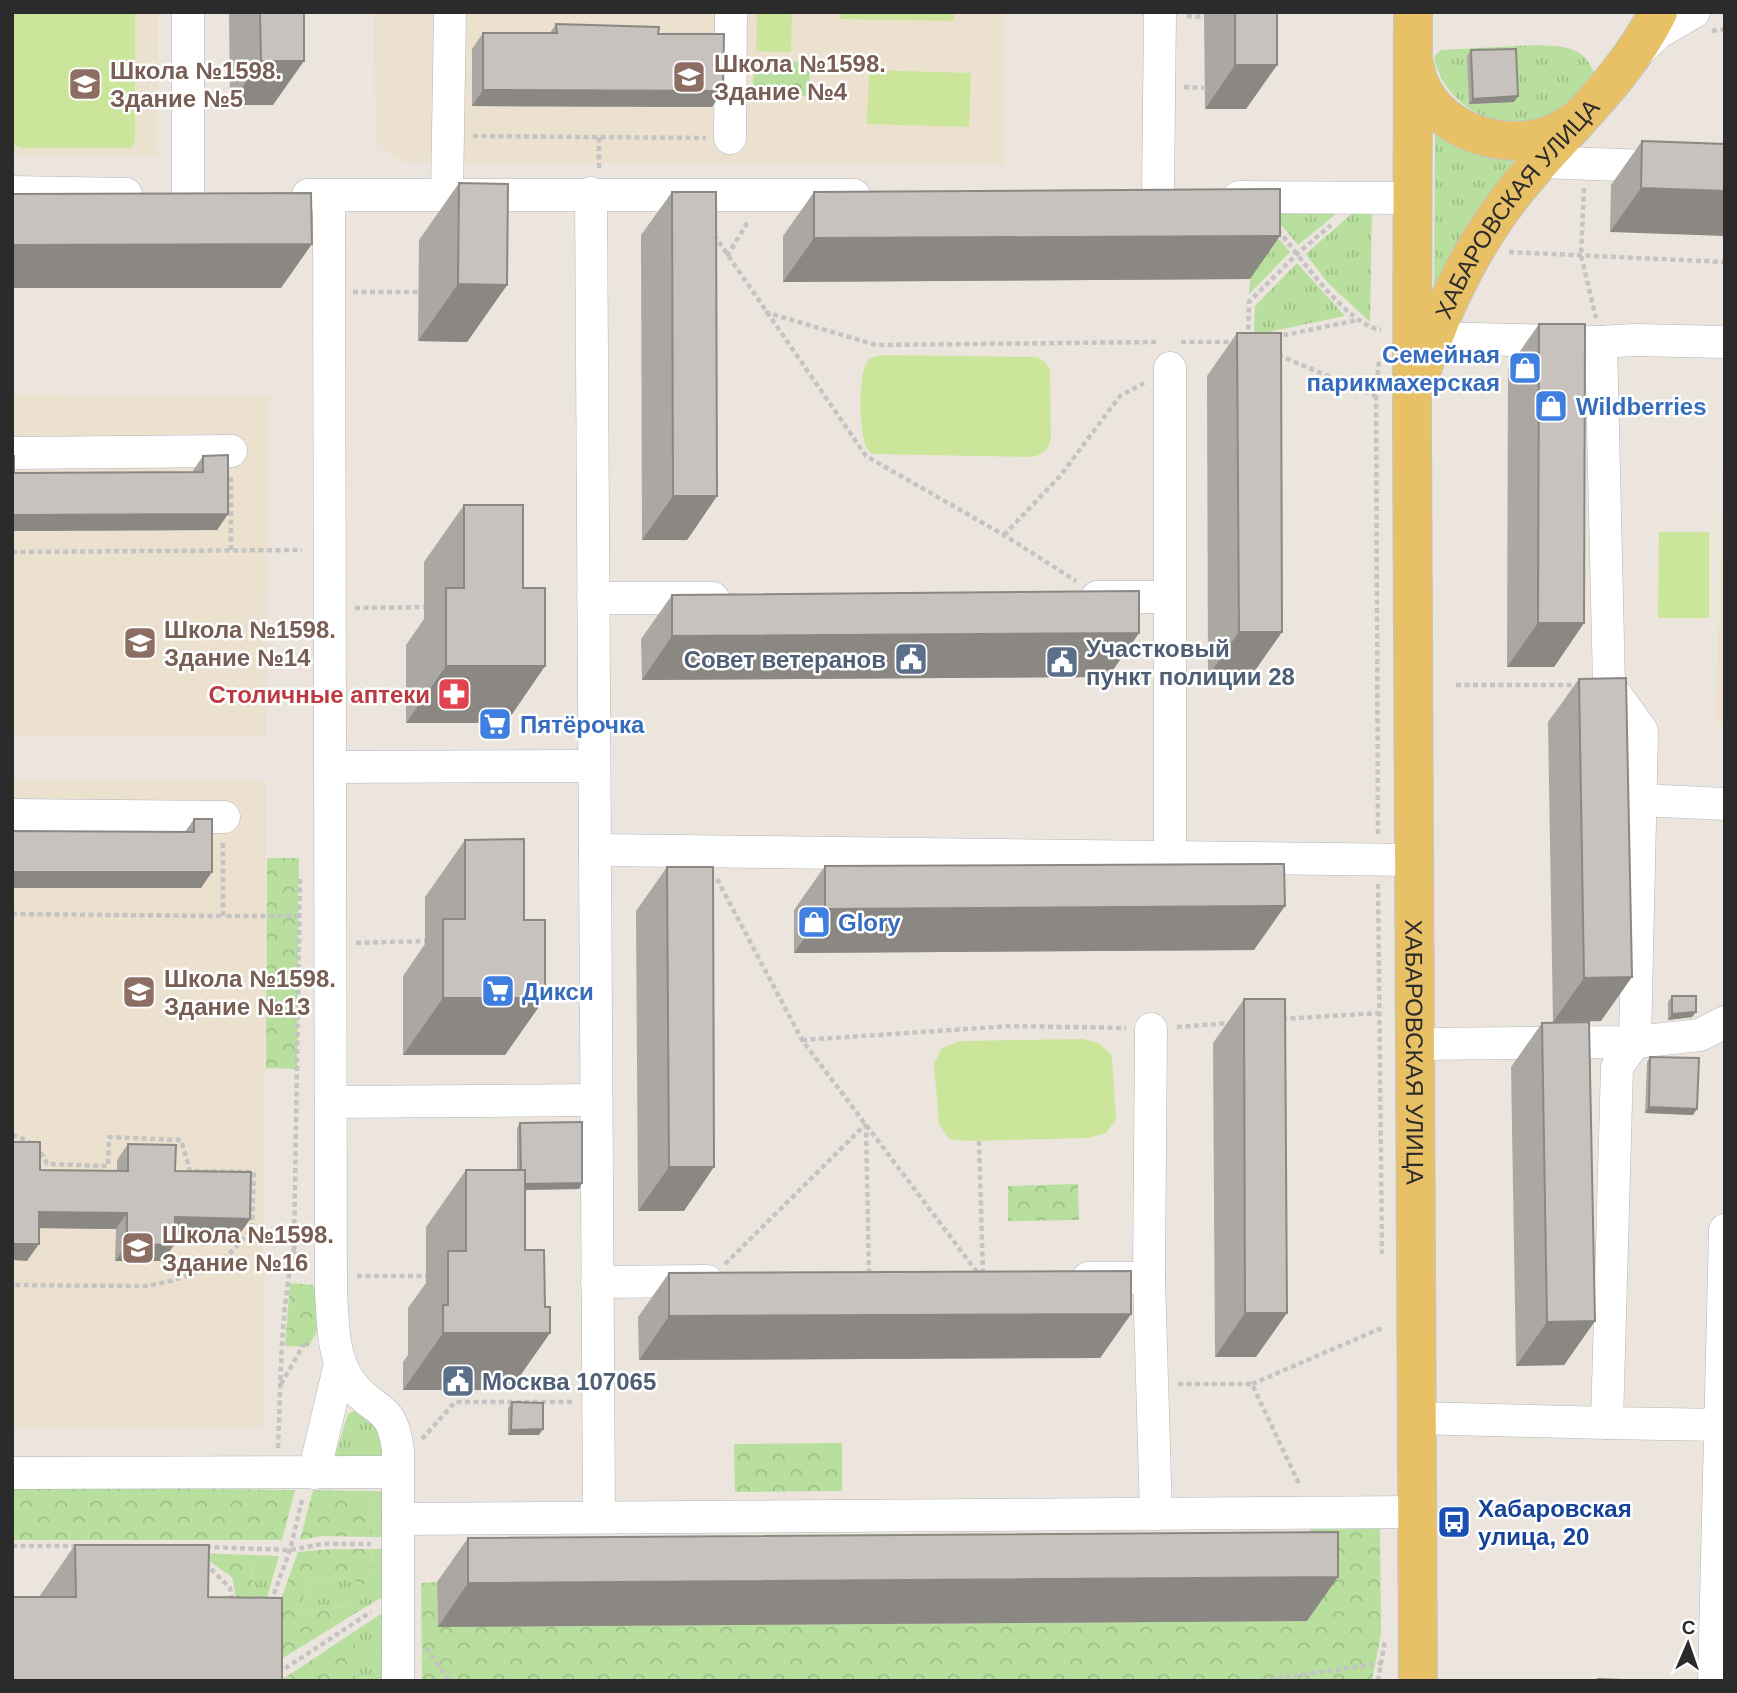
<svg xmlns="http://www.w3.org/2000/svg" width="1737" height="1693" font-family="Arial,sans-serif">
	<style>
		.education { fill: #ece1ce }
		.grass { fill: url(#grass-tufts) }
		.forest { fill: url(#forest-crowns) }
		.pitch { fill: #cbe69a }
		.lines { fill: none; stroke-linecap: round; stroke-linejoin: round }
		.minor-casing { stroke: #b1b5bd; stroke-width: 33 }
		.major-casing { stroke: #c4c4c4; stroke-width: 40 }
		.path { stroke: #c4c4c4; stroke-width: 4.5; stroke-dasharray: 5 3.5; stroke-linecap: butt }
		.minor { stroke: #fff; stroke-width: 32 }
		.major { stroke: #e8c166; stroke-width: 38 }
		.wall { fill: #aba7a3 }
		.shaded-wall { fill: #8b8884 }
		.building { fill: #c7c2bd; stroke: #8b8884; stroke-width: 2 }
		.labels { text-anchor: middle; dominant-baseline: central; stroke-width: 5; stroke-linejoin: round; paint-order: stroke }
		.education-label { font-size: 24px; font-weight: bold; fill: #785e54; stroke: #fff; text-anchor: start }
		.street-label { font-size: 24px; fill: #2b2b2b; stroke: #fff }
		.shop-label { font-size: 24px; font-weight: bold; fill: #366cbe; stroke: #fff; text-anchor: start }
		.service-label { font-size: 24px; font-weight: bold; fill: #4e5e75; stroke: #fff; text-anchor: start }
		.health-label { font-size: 24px; font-weight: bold; fill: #be3a42; stroke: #fff; text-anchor: end }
		.transit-label { font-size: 24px; font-weight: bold; fill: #164399; stroke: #fff; text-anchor: start }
	</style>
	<defs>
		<pattern id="grass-tufts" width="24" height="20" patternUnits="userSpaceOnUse" patternTransform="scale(1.75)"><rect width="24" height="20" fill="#b8df9e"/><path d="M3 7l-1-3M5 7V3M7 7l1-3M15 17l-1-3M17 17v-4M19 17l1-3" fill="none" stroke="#9ec088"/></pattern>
		<pattern id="forest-crowns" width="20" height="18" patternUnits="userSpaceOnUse" patternTransform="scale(1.75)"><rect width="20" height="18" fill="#b8df9e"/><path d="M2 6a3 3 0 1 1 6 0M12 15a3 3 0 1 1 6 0" fill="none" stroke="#9ec088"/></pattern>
	</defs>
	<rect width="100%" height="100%" fill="#ece5de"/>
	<g class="education">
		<path d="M12,12H158L157,156L12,155Z"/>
		<path d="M374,12H1005L1004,164L403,162L375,142Z"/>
		<path d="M1725,386V723H1716Z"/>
		<path d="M12,394L269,396L266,737L12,735Z"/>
		<path d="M12,779L266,781L263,1428H12Z"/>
	</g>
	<g class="grass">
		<path d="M1537,45C1565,47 1585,45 1595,76C1582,91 1568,106 1549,115C1502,136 1444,108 1434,57L1441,50Z"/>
		<path d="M1439,132L1511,156L1514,161L1487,201L1434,291L1435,133Z"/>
		<path d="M1267,208L1342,209L1298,245Z"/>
		<path d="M1357,209H1372L1370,322L1327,282L1306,254Z"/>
		<path d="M1256,211L1290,252L1249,294Z"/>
		<path d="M1297,263L1345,316L1254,335L1255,306Z"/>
		<path d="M358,1409L377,1418L389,1465L333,1463L348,1414Z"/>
		<path d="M371,1491L391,1492L390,1537H370Z"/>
		<path d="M372,1549H389L388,1594L359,1611L351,1606C339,1607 309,1613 301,1611L305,1590L311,1582C328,1578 347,1574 362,1585L370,1571Z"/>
		<path d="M252,1555L279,1556L260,1622H254Z"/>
		<path d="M387,1610L385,1681H355V1631Z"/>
	</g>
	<g class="forest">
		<path d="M754,60L810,62L809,96L753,95Z"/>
		<path d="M267,858H299L297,1069L266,1068Z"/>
		<path d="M1078,1184L1079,1220L1008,1221V1186Z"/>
		<path d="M290,1283L313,1285C324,1318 326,1317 308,1347L285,1346Z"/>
		<path d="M842,1443V1491L735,1492L734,1444Z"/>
		<path d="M12,1487L295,1490L282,1540H12Z"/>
		<path d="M313,1490L371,1491L370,1537L323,1536L300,1540Z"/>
		<path d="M1310,1524L1380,1525L1381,1634L1372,1681H422L421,1583L437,1582L438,1627L1307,1621Z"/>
		<path d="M333,1549H372L368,1584L362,1585C347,1574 328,1578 311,1582L305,1590L301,1611C309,1613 340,1607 352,1606L359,1611L267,1668V1637L298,1552Z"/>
		<path d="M198,1553L252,1555L254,1622H241L232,1577Z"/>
		<path d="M355,1631V1681H280Z"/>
	</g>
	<g class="pitch">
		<path d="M13,12H135V139L134,144L131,148H23L14,145Z"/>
		<path d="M757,12H792L791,52L756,51Z"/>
		<path d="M840,12H954V21L840,19Z"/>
		<path d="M869,70L971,73L969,127L867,124Z"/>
		<path d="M881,355L1037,357L1045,362L1050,369L1051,439C1048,450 1044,454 1032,457L873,454C868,450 865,447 864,441C860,426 858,374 867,362C870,357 876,357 881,355Z"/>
		<path d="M1659,532H1709V618H1658Z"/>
		<path d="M1082,1039L1099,1043L1112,1056L1116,1120L1106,1133L1088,1138L967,1141L949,1139L939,1124L934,1064L942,1048L961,1041Z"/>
	</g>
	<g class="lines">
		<defs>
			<g id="minor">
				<path d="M188,12V195"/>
				<path d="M1641,49L1658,33L1694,12"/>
				<path d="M730,138L731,12"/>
				<path d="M1540,162L1725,169"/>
				<path d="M12,192L126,194"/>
				<path d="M591,193L599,1517"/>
				<path d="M447,194L450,12"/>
				<path d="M308,195H854"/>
				<path d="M329,195L331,1292C333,1322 332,1356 350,1382C374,1415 392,1401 398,1451V1681"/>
				<path d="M1158,196L1160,12"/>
				<path d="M1239,197L1412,198"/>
				<path d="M1601,342L1634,340L1725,342"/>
				<path d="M12,453L231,451"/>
				<path d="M1097,597H1169"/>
				<path d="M593,598H713"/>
				<path d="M330,767L594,766"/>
				<path d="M1640,800L1725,804"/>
				<path d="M12,815L224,817"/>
				<path d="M595,850L1414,860"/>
				<path d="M1170,858V368"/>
				<path d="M1151,1029L1149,1278L1156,1514"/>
				<path d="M1416,1044L1635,1042L1700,1035L1725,1022"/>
				<path d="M331,1102L596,1100"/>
				<path d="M1088,1278H1149"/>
				<path d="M597,1282L707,1281"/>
				<path d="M1416,1418L1607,1423L1617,1067L1635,1042L1642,731L1609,685L1601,342L1434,338"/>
				<path d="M1607,1423L1721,1425"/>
				<path d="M12,1473L398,1472"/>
				<path d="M314,1473L340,1364"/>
				<path d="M398,1519L1416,1512"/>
				<path d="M1714,1681L1725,1230"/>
			</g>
			<g id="major">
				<path id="s1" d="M1413,12L1412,423L1418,1681"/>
				<path d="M1415,67C1425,134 1521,162 1571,123"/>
				<path id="s2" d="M1422,370C1444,301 1479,233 1525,179C1570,126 1628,74 1658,12"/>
			</g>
		</defs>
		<use href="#minor" class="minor-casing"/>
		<use href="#major" class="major-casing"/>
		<g class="path">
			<path d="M1187,16L1204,17"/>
			<path d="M1712,31L1725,29"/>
			<path d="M1184,87L1204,88"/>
			<path d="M473,136L706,138"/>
			<path d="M599,168V137"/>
			<path d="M1584,188L1581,255L1596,318"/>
			<path d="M1278,230C1301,258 1346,324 1381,330"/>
			<path d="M714,235L866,456L1004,535L1076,581"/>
			<path d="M1509,252L1725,262"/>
			<path d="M727,256L749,220"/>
			<path d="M353,292H419"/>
			<path d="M765,312L876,345L1159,342"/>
			<path d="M1275,337L1358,320"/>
			<path d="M1248,338L1249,302L1298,253L1331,225"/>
			<path d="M1181,342H1236"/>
			<path d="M1278,355L1376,396"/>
			<path d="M231,477V551"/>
			<path d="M1004,535L1060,476L1120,396L1144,383"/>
			<path d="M12,552L302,550"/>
			<path d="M355,608L424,607"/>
			<path d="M1456,685H1580"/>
			<path d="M1378,834L1376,396L1379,359"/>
			<path d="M223,843V916H300"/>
			<path d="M300,879L294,1247L303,1267"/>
			<path d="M717,879L802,1040L980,1276"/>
			<path d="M1378,884L1382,1254"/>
			<path d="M12,914L223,916"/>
			<path d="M356,943L425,941"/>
			<path d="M1282,1019L1378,1013"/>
			<path d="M1177,1027L1231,1023"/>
			<path d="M802,1040L1011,1026L1126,1028"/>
			<path d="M866,1124L869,1276"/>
			<path d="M12,1135C29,1140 40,1147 47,1164L108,1166L109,1137L181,1140L190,1171L254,1172L252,1228C245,1236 238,1246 230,1253C207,1271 176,1281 147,1286L12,1285"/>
			<path d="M979,1141L983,1275"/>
			<path d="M725,1264L866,1124"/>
			<path d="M357,1276H426"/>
			<path d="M281,1384L307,1339"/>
			<path d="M1178,1384H1252L1300,1486"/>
			<path d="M1252,1384L1384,1327"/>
			<path d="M422,1439L455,1402H572"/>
			<path d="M278,1448C281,1381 280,1313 294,1248"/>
			<path d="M12,1546H78"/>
			<path d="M206,1547L290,1550L322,1544H371"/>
			<path d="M205,1563L230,1588L232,1603"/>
			<path d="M271,1602L290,1550L302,1500"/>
			<path d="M426,1648L450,1681"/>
			<path d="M278,1673L371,1612"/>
			<path d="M1260,1681L1382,1663"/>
			<path d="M1378,1681L1385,1640"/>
		</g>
		<use href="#minor" class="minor"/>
		<use href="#major" class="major"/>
	</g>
	<g class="wall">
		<path d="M229,12H304L273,105H230Z"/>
		<path d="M1204,12H1277V65L1246,109H1205Z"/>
		<path d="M556,24L658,34L712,107L472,106V49L483,33H550Z"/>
		<path d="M1471,50L1514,102L1469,104L1467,56Z"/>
		<path d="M1642,141L1725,144L1610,232L1611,185Z"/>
		<path d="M459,183L507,285L467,342L418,341L419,240Z"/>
		<path d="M672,192L717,496L687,540H642L641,235Z"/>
		<path d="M814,192L1250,279L783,282V236Z"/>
		<path d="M1539,324L1584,623L1554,667H1507L1508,368Z"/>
		<path d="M1237,333L1282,632L1251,676H1208L1207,376Z"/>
		<path d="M12,456L14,473L192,472L203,456L228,514L217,530L12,531Z"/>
		<path d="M464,505L545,666L506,723H406V645L424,619V562Z"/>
		<path d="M672,595L1139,633L1108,677L642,680L641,639Z"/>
		<path d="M1579,679L1601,1021L1553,1022L1548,722Z"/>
		<path d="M194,819L201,888L185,832Z"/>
		<path d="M465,840L524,920L545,998L505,1055H403V976L425,944V897Z"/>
		<path d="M825,866L1254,950L794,953V910Z"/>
		<path d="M667,867L684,1211H638L636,911Z"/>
		<path d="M1672,996L1692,1017L1668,1020V1002Z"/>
		<path d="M1244,999L1256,1357H1215L1213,1043Z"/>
		<path d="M1542,1023L1595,1321L1564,1365L1516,1366L1511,1067Z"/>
		<path d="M1650,1057L1693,1115L1645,1113L1647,1062Z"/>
		<path d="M520,1123L582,1183L579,1189L525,1190V1250L545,1307L550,1333L510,1390H403V1362L408,1355V1308L426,1283V1227L466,1170H517V1128Z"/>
		<path d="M128,1144L175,1171L250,1219L239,1235L174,1234L163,1261H115L116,1229L39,1228L27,1261L40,1170L117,1171V1160Z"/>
		<path d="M669,1273L1131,1314L1100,1358L639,1360L638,1317Z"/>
		<path d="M512,1402L539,1435H508V1408Z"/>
		<path d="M468,1538L1307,1621L438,1627L437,1582Z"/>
		<path d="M75,1545L208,1597H39Z"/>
	</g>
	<g class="shaded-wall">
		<path d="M261,61H304L273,105H230Z"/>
		<path d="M1235,65H1277L1246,109H1205Z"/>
		<path d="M483,90L723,91L712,107L472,106Z"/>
		<path d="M1518,96L1514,102L1469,104L1473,99Z"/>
		<path d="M1641,188L1725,191V236L1610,232Z"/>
		<path d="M1280,236L1250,279L783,282L814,238Z"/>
		<path d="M312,244L281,288H12V245Z"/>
		<path d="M458,284L507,285L467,342L418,341Z"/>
		<path d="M673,496H717L687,540H642Z"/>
		<path d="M228,514L217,530L12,531V515Z"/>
		<path d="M1538,623H1584L1554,667H1507Z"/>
		<path d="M1239,632H1282L1251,676H1208Z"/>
		<path d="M1139,633L1108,677L642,680L672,636Z"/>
		<path d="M446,666H545L506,723H406Z"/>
		<path d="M12,872H212L201,888H12Z"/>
		<path d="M1285,906L1254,950L794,953L825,909Z"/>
		<path d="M1632,977L1601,1021L1553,1022L1584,978Z"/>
		<path d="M443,998H545L505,1055H403Z"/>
		<path d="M1696,1012L1692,1017L1668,1020L1672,1014Z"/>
		<path d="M1649,1107L1697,1109L1693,1115L1645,1113Z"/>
		<path d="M669,1167H714L684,1211H638Z"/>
		<path d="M582,1183L579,1189L517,1190L521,1184Z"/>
		<path d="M39,1212L127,1213L116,1229L28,1228Z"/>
		<path d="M175,1217L250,1219L239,1235L163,1234Z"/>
		<path d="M12,1244H39L27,1261L12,1260Z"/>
		<path d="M127,1244L174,1245L163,1261H115Z"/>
		<path d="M1245,1313H1287L1256,1357H1215Z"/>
		<path d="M1131,1314L1100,1358L639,1360L669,1316Z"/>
		<path d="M1595,1321L1564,1365L1516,1366L1547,1322Z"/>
		<path d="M443,1333H550L510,1390H403Z"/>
		<path d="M543,1429L539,1435H508L511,1430Z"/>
		<path d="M1338,1577L1307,1621L438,1627L468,1583Z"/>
	</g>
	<g class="building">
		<path d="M260,12H304V61H261Z"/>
		<rect x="1235" y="12" width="42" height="53"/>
		<path d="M556,24L659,27L658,34H724L723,91L483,90V33H557Z"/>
		<path d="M1516,49L1518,96L1473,99L1471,50Z"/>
		<path d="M1642,141L1725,144V191L1641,188Z"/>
		<path d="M459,183L508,184L507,285L458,284Z"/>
		<path d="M1280,189V236L814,238V192Z"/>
		<path d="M672,192H716L717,496H673Z"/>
		<path d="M311,193L312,244L12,245V194Z"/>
		<path d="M1539,324H1585L1584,623H1538Z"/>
		<path d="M1237,333H1281L1282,632H1239Z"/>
		<path d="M228,455V514L12,515V456H14V473L203,472V456Z"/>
		<path d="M464,505H523V588H545V666H446V588H464Z"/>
		<path d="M1139,591V633L672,636V595Z"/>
		<path d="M1626,678L1632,977L1584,978L1579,679Z"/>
		<path d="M194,819H212V872H12V831L194,832Z"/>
		<path d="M524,839V920H545V998H443V919H465V840Z"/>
		<path d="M1284,864L1285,906L825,909V866Z"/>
		<path d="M667,867H713L714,1167H669Z"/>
		<path d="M1672,996H1696V1012L1672,1014Z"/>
		<path d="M1244,999H1285L1287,1313H1245Z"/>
		<path d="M1589,1022L1595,1321L1547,1322L1542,1023Z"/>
		<path d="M1650,1057L1699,1058L1697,1109L1649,1107Z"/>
		<path d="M582,1122V1183L525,1184V1170H521L520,1123Z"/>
		<path d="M12,1142H40V1170L128,1171V1144L176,1145L175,1171L251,1172L250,1219L175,1217L174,1245L127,1244V1213L39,1212V1244H12Z"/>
		<path d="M466,1170H525V1250H544L545,1307H550V1333H443V1305H448V1251H466Z"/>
		<path d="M1131,1271V1314L669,1316V1273Z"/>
		<path d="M512,1402L543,1403V1429L511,1430Z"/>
		<path d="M1338,1532V1577L468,1583V1538Z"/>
		<path d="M75,1545H209L208,1597L282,1598V1681H12V1597H76Z"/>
		<path d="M1598,1679L1647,1681H1598Z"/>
	</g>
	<defs>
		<symbol id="school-square" viewBox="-11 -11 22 22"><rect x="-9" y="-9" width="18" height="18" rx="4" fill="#8d6e63" stroke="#fff"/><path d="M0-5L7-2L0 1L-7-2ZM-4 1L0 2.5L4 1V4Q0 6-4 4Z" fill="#fff"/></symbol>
		<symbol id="shop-square" viewBox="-11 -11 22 22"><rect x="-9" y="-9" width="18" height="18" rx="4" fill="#3f7fe0" stroke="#fff"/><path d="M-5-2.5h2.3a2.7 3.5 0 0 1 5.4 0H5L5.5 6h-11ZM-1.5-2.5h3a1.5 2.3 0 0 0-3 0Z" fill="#fff"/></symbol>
		<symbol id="civic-square" viewBox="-11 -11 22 22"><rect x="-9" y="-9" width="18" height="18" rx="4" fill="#5c6f8a" stroke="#fff"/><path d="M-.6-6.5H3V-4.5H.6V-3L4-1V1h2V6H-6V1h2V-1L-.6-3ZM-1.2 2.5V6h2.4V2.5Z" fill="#fff"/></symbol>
		<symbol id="pharmacy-square" viewBox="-11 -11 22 22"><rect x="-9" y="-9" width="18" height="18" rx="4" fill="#e0444e" stroke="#fff"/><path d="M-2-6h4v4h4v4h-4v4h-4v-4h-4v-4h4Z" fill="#fff"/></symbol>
		<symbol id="supermarket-square" viewBox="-11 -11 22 22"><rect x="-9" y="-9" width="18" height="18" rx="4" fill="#3f7fe0" stroke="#fff"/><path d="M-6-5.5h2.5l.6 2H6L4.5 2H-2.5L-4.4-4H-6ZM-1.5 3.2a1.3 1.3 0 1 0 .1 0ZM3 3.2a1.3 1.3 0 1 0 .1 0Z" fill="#fff"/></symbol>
		<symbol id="bus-square" viewBox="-11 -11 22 22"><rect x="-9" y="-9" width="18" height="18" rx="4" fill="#1a4fb4" stroke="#fff"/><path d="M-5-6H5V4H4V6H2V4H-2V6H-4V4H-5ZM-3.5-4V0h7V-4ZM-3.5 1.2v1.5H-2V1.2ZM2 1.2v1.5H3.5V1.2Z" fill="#fff"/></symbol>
	</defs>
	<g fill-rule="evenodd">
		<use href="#school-square" x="670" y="58" width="38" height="38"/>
		<use href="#school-square" x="66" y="65" width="38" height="38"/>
		<use href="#shop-square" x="1506" y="349" width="38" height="38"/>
		<use href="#shop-square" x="1532" y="387" width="38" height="38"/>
		<use href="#school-square" x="121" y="624" width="38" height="38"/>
		<use href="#civic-square" x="892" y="640" width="38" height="38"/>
		<use href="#civic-square" x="1043" y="643" width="38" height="38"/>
		<use href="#pharmacy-square" x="435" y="675" width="38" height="38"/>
		<use href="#supermarket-square" x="476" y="705" width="38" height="38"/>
		<use href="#shop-square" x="795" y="903" width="38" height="38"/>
		<use href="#supermarket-square" x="479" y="972" width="38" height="38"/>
		<use href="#school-square" x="120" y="973" width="38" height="38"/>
		<use href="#school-square" x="119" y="1229" width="38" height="38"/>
		<use href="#civic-square" x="439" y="1362" width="38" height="38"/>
		<use href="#bus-square" x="1435" y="1503" width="38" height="38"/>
	</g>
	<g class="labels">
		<g class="education-label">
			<text x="714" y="63">Школа №1598.<tspan x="714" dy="28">Здание №4</tspan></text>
			<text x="110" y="70">Школа №1598.<tspan x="110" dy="28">Здание №5</tspan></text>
			<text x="164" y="629">Школа №1598.<tspan x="164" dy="28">Здание №14</tspan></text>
			<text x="164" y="978">Школа №1598.<tspan x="164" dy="28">Здание №13</tspan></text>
			<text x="162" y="1234">Школа №1598.<tspan x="162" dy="28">Здание №16</tspan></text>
		</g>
		<g class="street-label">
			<text stroke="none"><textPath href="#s2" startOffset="189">ХАБАРОВСКАЯ УЛИЦА</textPath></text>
			<text stroke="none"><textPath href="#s1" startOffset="1040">ХАБАРОВСКАЯ УЛИЦА</textPath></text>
		</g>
		<g class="shop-label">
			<text x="1500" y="354" text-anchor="end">Семейная<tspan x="1500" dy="28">парикмахерская</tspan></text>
			<text x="1576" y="406">Wildberries</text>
			<text x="520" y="724">Пятёрочка</text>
			<text x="838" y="922">Glory</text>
			<text x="522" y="991">Дикси</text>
		</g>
		<g class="service-label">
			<text x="1086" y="648">Участковый<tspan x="1086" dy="28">пункт полиции 28</tspan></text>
			<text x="886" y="659" text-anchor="end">Совет ветеранов</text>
			<text x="482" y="1381">Москва 107065</text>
		</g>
		<g class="health-label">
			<text x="430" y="694">Столичные аптеки</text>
		</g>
		<g class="transit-label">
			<text x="1478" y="1508">Хабаровская<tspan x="1478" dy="28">улица, 20</tspan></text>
		</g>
	</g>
	<rect width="1737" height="1693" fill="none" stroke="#2b2b2b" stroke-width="28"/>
	<g transform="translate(1688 1644) rotate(2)" stroke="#ffffff" stroke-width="5" paint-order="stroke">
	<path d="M0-5L12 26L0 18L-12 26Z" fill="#2b2b2b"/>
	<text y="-10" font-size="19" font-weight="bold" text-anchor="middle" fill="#2b2b2b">С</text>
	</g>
</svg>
